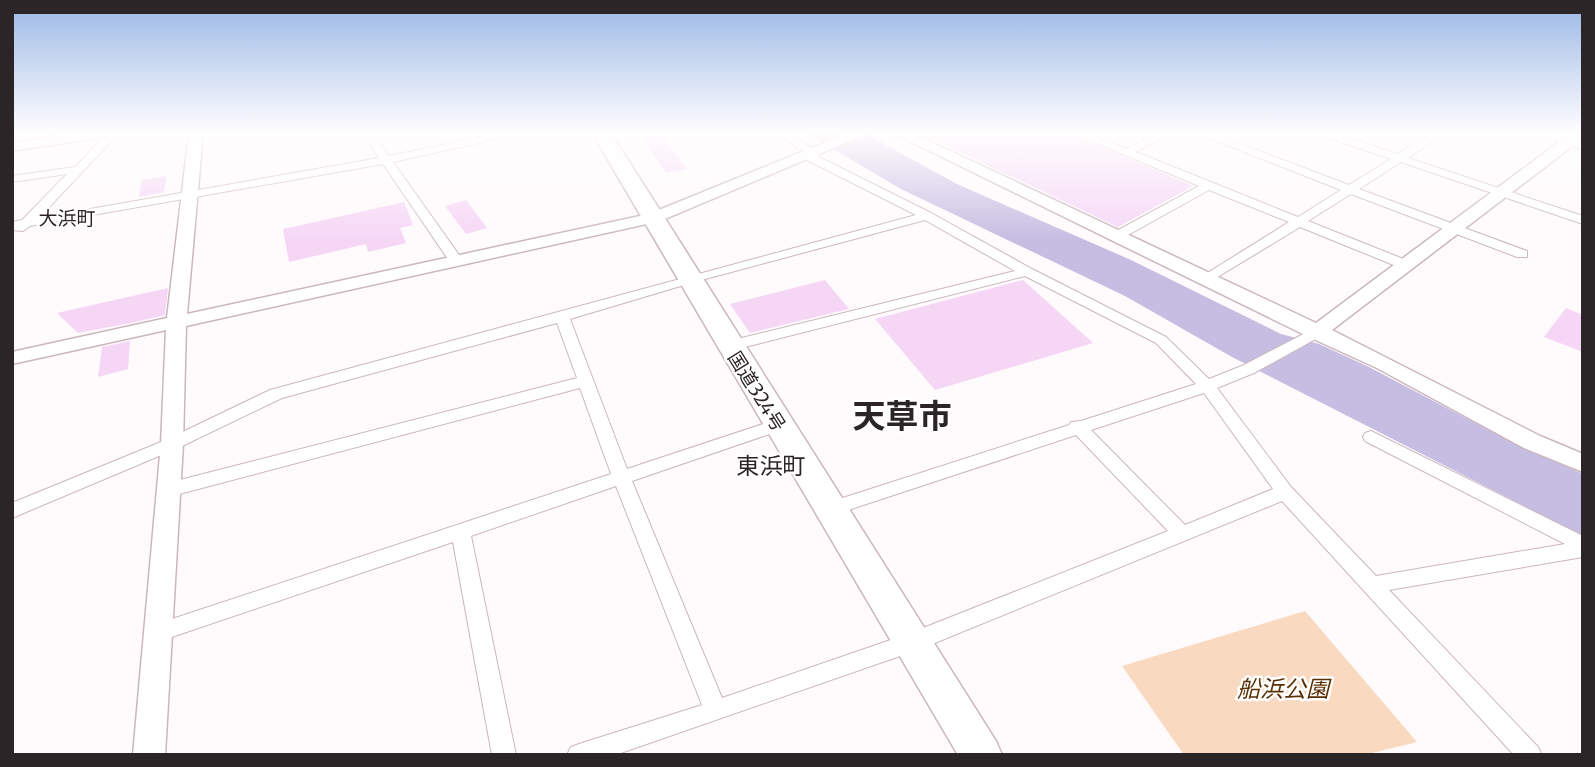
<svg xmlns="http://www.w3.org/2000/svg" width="1595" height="767" font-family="Merriweather,'Noto Sans JP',serif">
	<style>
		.green { fill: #fad9c1 }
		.water { fill: #c5bde2 }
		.building { fill: #f5d6f5 }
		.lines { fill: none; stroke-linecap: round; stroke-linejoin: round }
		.minor-casing { stroke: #cab7bd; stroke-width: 2 }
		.tertiary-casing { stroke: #cab7bd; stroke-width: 3 }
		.trunk-casing { stroke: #cab7bd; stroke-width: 3 }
		.minor { fill: #fff; fill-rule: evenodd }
		.tertiary { fill: #fff; fill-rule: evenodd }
		.trunk { fill: #fff; fill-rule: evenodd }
		.labels { text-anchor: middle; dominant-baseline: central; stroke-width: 5; stroke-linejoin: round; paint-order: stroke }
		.far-quarter-label { font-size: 19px; fill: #2c2527; stroke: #fff }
		.street-label { font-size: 19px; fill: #2c2527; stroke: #fff }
		.quarter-label { font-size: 23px; fill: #2c2527; stroke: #fff }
		.near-park-label { font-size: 23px; font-style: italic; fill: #5b3003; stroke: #fff }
		.town-label { font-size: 33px; font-weight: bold; fill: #2c2527; stroke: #fff }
	</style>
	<rect width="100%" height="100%" fill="#fffafc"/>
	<path class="green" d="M1305,611L1417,742L1364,755H1184L1122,666Z"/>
	<path class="water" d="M806,133H864L957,184L1131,260L1281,334L1319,344L1369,367L1517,445L1583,474V536L1232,357L1125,296L901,189Z"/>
	<g class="building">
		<path d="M638,133H660L687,169L666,173Z"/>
		<path d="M919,133H1071L1193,186L1118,227Z"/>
		<path d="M167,176L164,192L139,197L142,180Z"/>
		<path d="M466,200L487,228L466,234L445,206Z"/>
		<path d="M404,202L413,225L400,228L406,243L368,252L366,244L289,262L283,229Z"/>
		<path d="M825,280L849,309L750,333L730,304Z"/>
		<path d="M1023,280L1093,343L935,390L875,319Z"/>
		<path d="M168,288L165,315L131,323L78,333L57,313Z"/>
		<path d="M1566,308L1583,315V352L1544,337Z"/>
		<path d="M130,341L128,369L98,377L102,347Z"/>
	</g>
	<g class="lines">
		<defs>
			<g id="minor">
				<path d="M12,133H18L12,137Z"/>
				<path d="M108,133H119L39,218L379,158L362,133H373L389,156L500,133H523L393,162L464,262L457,266L452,265L383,164L30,226L23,231L12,230V222L22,220L67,174L12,182V176L75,167Z"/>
				<path d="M777,133H790L819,153V157L931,213L1032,269L1166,337L1209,379L1244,365L1311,330H1321L1323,333L1321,336L1254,373L1217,388L1291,487L1376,576L1565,544L1365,441L1363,437L1365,433L1371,431L1583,536V557L1389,590L1538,747L1542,755H1514L1282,501L920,649L615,755H567L571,747L579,744L702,705L616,486L471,536L516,755H492L453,542L157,642L150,639L147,633L150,627L157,624L611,474L580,388L168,497L162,495L159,490L162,485L168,483L577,378L557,323L282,398L178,448L12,518V503L166,440L270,390L916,215L805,159L803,157L807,154ZM925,220L1015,271L729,341L722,346L729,351L1025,276L1156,343L1196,384L1081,421L1071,422L1069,425L824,504L821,509L824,514L830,516L1076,435L1168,531L908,634L722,698L632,481L784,429L786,425L778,419L627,469L570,319L694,282ZM1204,393L1273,489L1185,525L1091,430Z"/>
				<path d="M1073,133H1088L1126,149L1157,133H1171L1136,152L1298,217L1341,190L1196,133H1212L1349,185L1391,159L1341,142V138H1349L1398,154L1432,133H1445L1408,158L1583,216V224L1401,162L1359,189L1527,251V257H1517L1351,194L1308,221L1411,262V268H1401L1300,227L1206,284L1201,283L1199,280L1201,277L1289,222L1209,190L1119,240H1111V234L1199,186Z"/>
				<path d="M1532,133H1550L1583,143V150Z"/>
			</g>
			<g id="tertiary">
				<path d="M72,133H110L103,137L12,151V143Z"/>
				<path d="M189,133H203L187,314L649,214L848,133H869L660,221L186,326L183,444L165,755H133L161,444L166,330L12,364V352L167,318Z"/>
				<path d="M893,133H912L1316,323L1571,133H1583V138L1332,330L1540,436L1583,454V472L1524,448L1377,368L1309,337Z"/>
				<path d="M1319,133H1340L1352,140L1345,144Z"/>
			</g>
			<path id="trunk" d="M592,133H611L996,741L1002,755H958Z"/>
		</defs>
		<use href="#minor" class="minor-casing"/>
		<use href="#tertiary" class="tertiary-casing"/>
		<use href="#trunk" class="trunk-casing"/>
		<use href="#minor" class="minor"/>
		<use href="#tertiary" class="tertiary"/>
		<use href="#trunk" class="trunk"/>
	</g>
	<linearGradient id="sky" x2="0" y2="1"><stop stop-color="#9ab8e6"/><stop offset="0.55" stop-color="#fffdfe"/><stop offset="1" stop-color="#fffdfe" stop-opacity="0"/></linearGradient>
	<rect width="1595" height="241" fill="url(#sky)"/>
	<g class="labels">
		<g class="far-quarter-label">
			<text x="67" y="218">大浜町</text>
		</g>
		<g class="street-label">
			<text transform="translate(757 391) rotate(58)">国道324号</text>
		</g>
		<g class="quarter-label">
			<text x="771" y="465">東浜町</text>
		</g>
		<g class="near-park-label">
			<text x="1283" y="688">船浜公園</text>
		</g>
		<g class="town-label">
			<text x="902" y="416">天草市</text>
		</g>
	</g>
	<rect width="1595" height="767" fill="none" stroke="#2c2527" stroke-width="28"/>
</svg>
